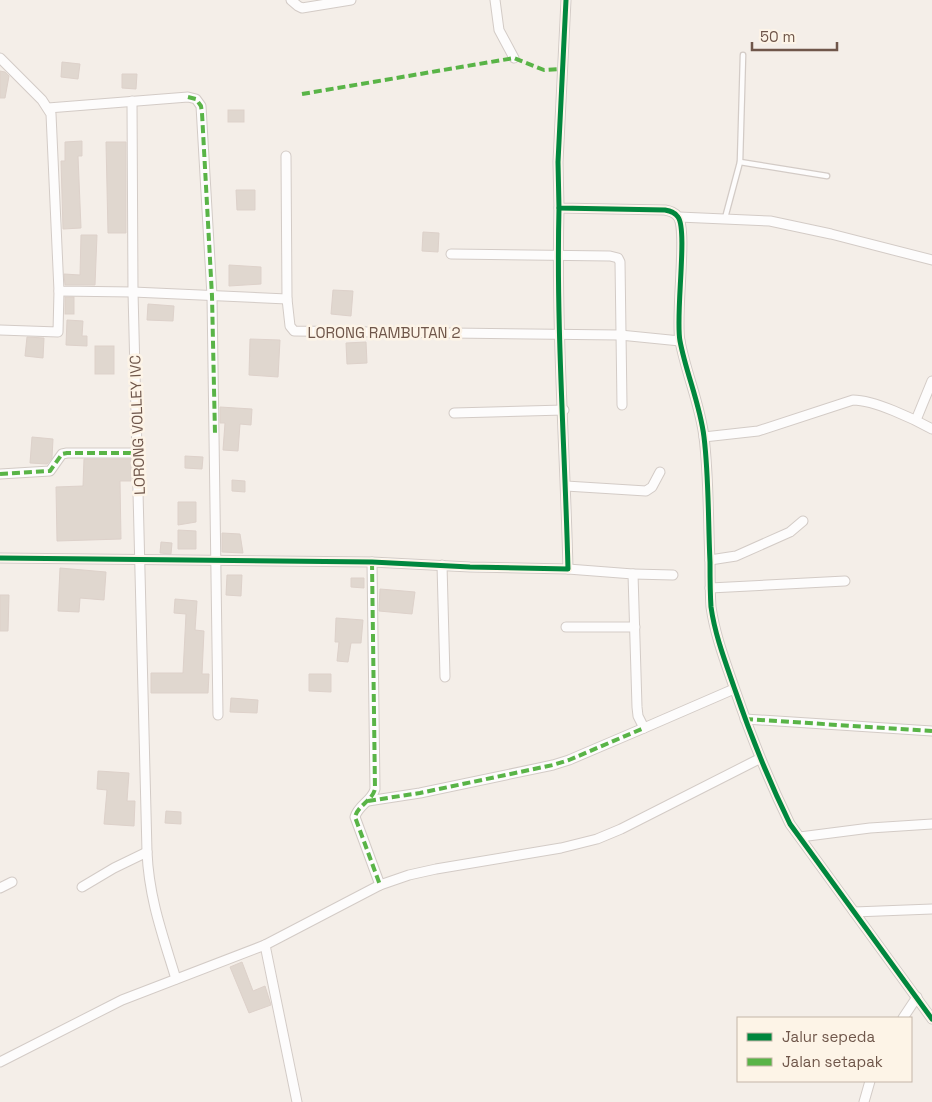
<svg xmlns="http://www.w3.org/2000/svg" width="932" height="1102" font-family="'Space Grotesk',sans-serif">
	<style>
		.building { fill: #e0d7cf; stroke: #ddd1ca }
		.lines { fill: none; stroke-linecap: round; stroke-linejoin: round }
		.service-casing { stroke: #d3cbc6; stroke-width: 7 }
		.minor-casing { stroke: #d3cbc6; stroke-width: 11 }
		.service { stroke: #fdfcfc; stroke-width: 4.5 }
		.minor { stroke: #fdfcfc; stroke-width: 9 }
		.quiet { stroke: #59b447; stroke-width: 4; stroke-dasharray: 8 4; stroke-linecap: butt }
		.cycleway-casing { stroke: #fdf4e7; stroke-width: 8 }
		.cycleway { stroke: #00873e; stroke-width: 5 }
		.labels { text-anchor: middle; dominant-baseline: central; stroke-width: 5; stroke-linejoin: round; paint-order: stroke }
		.street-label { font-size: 15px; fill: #6f564a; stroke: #fdf4e7 }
	</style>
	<rect width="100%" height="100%" fill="#f4eee8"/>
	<g class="building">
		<path d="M62,62L80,64L78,79L61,77Z"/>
		<path d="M0,71L5,72L9,76L5,98H0Z"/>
		<path d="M122,74H137L136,89L122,88Z"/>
		<rect x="228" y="110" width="16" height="12"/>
		<path d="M82,141V156H78L81,228L63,229L61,161H65V142Z"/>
		<path d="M106,142H126V233H108Z"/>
		<path d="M236,190H255V210H237Z"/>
		<path d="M423,232L439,233L438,252L422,251Z"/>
		<path d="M81,235H97L95,285H65L64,274L80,275Z"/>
		<path d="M229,265L261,267V284L229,286Z"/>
		<path d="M333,290L353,291L351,316L331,314Z"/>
		<rect x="65" y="297" width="9" height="17"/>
		<path d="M148,304L174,306L173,321L147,320Z"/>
		<path d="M67,320L83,321L82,336H87V346L66,345Z"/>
		<path d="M27,337L44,338L43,358L25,356Z"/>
		<path d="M250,339L280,340L278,377L249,375Z"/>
		<path d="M366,342L367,363L347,364L346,343Z"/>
		<rect x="95" y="346" width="19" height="28"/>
		<path d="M220,407L252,409L251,425L240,424L238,451L223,450L225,423H220Z"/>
		<path d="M32,437L53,439L52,458L47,464L30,463Z"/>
		<path d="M185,456L203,457L202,469L185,468Z"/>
		<path d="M84,459H131V481H120L121,539L57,541L56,487L83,486Z"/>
		<path d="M232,480L245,481V492L232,491Z"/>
		<path d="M178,502H196V522L178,525Z"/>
		<path d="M178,530L196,531V549H178Z"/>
		<path d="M222,533L240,534L243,553L222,552Z"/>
		<path d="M161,542L172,543L171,554L160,553Z"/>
		<path d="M60,568L106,572L104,600L80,598L79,612L58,611Z"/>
		<path d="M227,575H242L241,596L226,595Z"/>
		<path d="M351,578H364V588L351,587Z"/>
		<path d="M380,589L415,592L412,614L379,611Z"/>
		<path d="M0,595H9L8,631H0Z"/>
		<path d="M175,599L197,601L195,630L204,631L202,674H209L208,693H151V673H183L186,614L174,613Z"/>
		<path d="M336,618L363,620L361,643H351L348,662L337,661L339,642H335Z"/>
		<path d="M309,674H331V692L309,691Z"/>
		<path d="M231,698L258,700L257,713L230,712Z"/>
		<path d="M98,771L129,773L127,801H135L134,826L104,824L107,790L97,789Z"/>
		<path d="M166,811L181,812V824L165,823Z"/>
		<path d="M242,962L253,991L265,986L271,1005L249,1013L230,967Z"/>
	</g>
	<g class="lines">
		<defs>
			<g id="service">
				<path d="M740,162L827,176"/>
				<path d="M725,218L740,162L743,55"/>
			</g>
			<g id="minor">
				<path d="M291,0L298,6L302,8L351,0"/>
				<path d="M495,0L499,30L514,58"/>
				<path d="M566,0L558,162L559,208L665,210C670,211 675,212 678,217C688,230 675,316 680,341C686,373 700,404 704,437C709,478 708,520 710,562C710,577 710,592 711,607C715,635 725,661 734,687C750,734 768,779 790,824L932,1019"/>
				<path d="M0,58L42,100L51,114L59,291L133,292L287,299"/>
				<path d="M132,101L133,292L147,852C149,899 163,936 176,979"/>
				<path d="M48,108L188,97L196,99L201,106L212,296L218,715"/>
				<path d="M286,156L287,299L290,326L294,331L620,335L680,341"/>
				<path d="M679,217L770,221L831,234L932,260"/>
				<path d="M451,254L610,256L618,258L620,262L622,405"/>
				<path d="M0,330L58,332L59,291"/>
				<path d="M454,413L564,410"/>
				<path d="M916,420L932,381"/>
				<path d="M704,437L758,431L853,400C874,400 914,419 932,429"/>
				<path d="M0,474L50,471L62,454L67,453H138"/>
				<path d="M566,486L646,491L652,487L660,472"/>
				<path d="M0,558L372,562L470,567L568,569C565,449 556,328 559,208"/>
				<path d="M710,560L736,556L790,532L803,521"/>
				<path d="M372,562L375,789C372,801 358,805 355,817L380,885"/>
				<path d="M442,565L445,677"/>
				<path d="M568,569L633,574L637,707L638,716L644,728L734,689"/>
				<path d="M633,574L673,575"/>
				<path d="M710,588L845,581"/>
				<path d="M566,627H635"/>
				<path d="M745,719L932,731"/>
				<path d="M368,801L420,793L553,765L569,760L644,728"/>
				<path d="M800,837L870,828L932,824"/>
				<path d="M82,887L114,868L147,852"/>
				<path d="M0,888L12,882"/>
				<path d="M854,912L932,909"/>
				<path d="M265,945L297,1102"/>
				<path d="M903,1018L917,997"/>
				<path d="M0,1062L122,1000L265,945L380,885L409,875L436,869L561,848L597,839L621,829L759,759"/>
				<path d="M864,1102L870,1081"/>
			</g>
		</defs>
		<use href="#service" class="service-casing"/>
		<use href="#minor" class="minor-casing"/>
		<use href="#service" class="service"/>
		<use href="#minor" class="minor"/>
		<g class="quiet">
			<path d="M302,94L514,58L544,70L563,69"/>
			<path d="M188,97L196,99L201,106L202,113L212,296L215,434"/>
			<path d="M0,474L50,471L62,454L67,453H138"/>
			<path d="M372,562L375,789C372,801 358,805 355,817L380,885"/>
			<path d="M745,719L932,731"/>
			<path d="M368,801L420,793L553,765L569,760L644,728"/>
		</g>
		<defs>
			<g id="cycleway">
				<path d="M566,0L558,162L559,208L665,210C670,211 675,212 678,217C688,230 675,316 680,341C686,373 700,404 704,437C709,478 708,520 710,562C710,577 710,592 711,607C715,635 725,661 734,687C750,734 768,779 790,824L932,1019"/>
				<path d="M0,558L372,562L470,567L568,569C565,449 556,328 559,208"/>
			</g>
		</defs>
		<use href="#cycleway" class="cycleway-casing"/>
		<use href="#cycleway" class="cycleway"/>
	</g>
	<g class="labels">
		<g class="street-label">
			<text x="384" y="332">LORONG RAMBUTAN 2</text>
			<text transform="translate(137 425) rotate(-92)">LORONG VOLLEY IVC</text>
		</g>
	</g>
	<rect x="737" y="1017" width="175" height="65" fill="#fdf4e7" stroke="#c4b5a8"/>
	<rect x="747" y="1033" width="25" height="8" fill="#00873e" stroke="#c4b5a8"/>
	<text x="782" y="1042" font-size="15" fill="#6f564a">Jalur sepeda</text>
	<rect x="747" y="1058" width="25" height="8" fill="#59b447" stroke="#c4b5a8"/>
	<text x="782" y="1067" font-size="15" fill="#6f564a">Jalan setapak</text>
	<path d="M752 42v8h85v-8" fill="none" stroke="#6f564a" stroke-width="2.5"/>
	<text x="760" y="42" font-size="15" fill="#6f564a" stroke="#fdf4e7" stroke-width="4" paint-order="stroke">50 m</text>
</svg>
